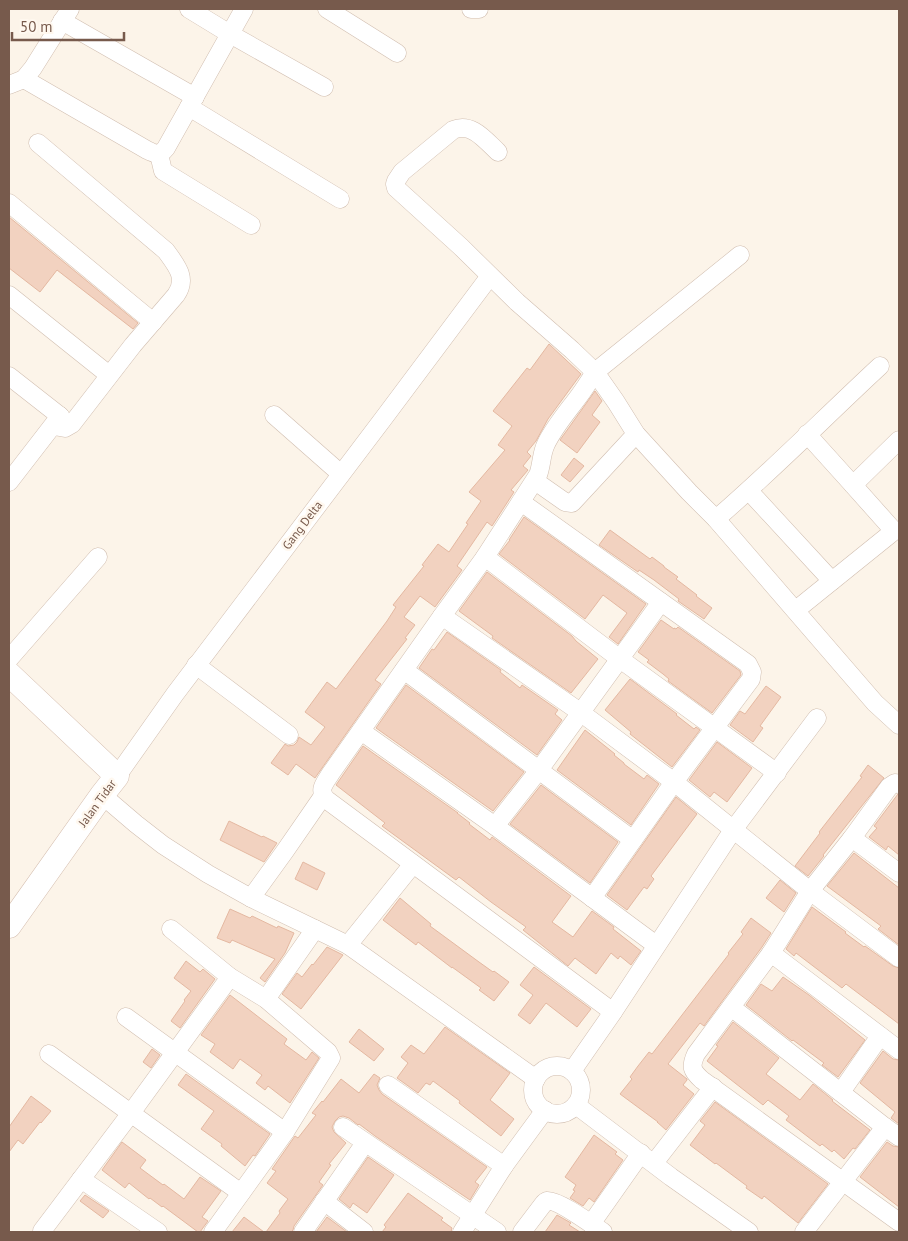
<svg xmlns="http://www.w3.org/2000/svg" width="908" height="1241" font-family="'PT Sans',sans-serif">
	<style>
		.building { fill: #f2d2c0; stroke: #e4b8a1 }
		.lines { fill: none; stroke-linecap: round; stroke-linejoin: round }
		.street-casing { stroke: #d1beb0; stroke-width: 19 }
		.secondary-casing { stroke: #d4bdae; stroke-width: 25 }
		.street { stroke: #fff; stroke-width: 18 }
		.secondary { stroke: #fff; stroke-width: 24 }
		.labels { text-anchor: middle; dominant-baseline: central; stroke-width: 5; stroke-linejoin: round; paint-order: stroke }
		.street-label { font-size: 12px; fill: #775a4c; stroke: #fff8ef }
	</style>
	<rect width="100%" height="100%" fill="#fcf4e9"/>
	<g class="building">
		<path d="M9,217L138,323L133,329L57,270L40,292L9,268Z"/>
		<path d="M549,344L581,374L548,419L536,441L527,452L531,456L523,466L528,470L511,490L514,492L492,526L487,522L457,566L462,570L435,607L420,596L404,617L415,625L405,638L407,639L375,680L381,684L315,778L296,764L288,775L271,763L285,744L288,746L294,745L297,742L299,737L311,745L325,727L305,712L327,682L336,689L387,621L396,607L393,605L424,566L422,565L438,544L449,552L468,524L466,523L481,501L469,492L505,450L498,445L512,426L493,411L527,368L530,370Z"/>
		<path d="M595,391L602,401L592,415L600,422L577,453L560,440Z"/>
		<path d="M574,458L584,466L570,482L561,475Z"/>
		<path d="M524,517L646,604L618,644L609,637L627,613L603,595L585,619L499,554L510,540H509Z"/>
		<path d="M610,530L650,559L652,557L664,566V567L678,577L676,579L697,595L696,596L712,608L704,619L678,601L679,599L654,580L639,570L638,572L599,545Z"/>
		<path d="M487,572L572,636L576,641L598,659L571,693L492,638L493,636L459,611Z"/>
		<path d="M661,620L674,629V628L676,629L678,627L740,671L741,675L712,713L668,681L669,679L663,674L647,662L649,660L638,652Z"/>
		<path d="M447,632L501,670L500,672L520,688L522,685L558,710L555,714L562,720L537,755L419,668L432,649L434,650Z"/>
		<path d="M630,679L677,714L676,715L694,729L696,727L700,730L672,767L630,734L631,732L605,710Z"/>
		<path d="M406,685L524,772L493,811L376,728Z"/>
		<path d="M766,686L781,697L760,726L763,728L753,742L730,725L740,711L745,714Z"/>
		<path d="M585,730L615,754L614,755L624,763V764L644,779L647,775L659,784L631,825L557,770Z"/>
		<path d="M717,742L752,768L727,802L714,792L710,797L689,780Z"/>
		<path d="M363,746L458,813H457L470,823L469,824L490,840L492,837L571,896L552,922L573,937L592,911L614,927L613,929L641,951L631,965L620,956L618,959L611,953L596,974L575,958L568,966L523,930L526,927L491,902L459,877L456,880L382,826L385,823L336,785Z"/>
		<path d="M868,765L884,778L823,855L824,856L808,876L795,866L820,833L819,832L862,777L860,776Z"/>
		<path d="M541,785L618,842L590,883L510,824Z"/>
		<path d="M898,794H899V855L888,846L886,850L869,837L877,828L874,826Z"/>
		<path d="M676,797L697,814L651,876L654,879L647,889L644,887L627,910L607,895Z"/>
		<path d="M229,821L262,837L263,836L277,843L264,862L220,840Z"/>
		<path d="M854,853L899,888V945L878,929L881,926L827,886Z"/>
		<path d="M303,862L325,873L317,890L295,879Z"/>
		<path d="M780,880L796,893L784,912L766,898Z"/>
		<path d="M400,898L431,924L430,926L479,962L493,972L494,971L509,982L494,1001L479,990L481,988L452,967V968L418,942L416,945L383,920Z"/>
		<path d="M812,907L846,932L845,933L864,947L865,946L893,966L899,968V1024L846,984L842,988L796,953L794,956L786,949Z"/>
		<path d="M230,909L250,918L252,916L277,928L278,926L294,933L285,953L265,982L260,978L275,959L232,940L230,943L217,938Z"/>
		<path d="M751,918L771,933L762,947L704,1026L700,1023L668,1064L687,1079V1080L683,1085L694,1094L666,1130L657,1122H658L620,1094L632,1079L630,1077L638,1066L649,1052L652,1054L729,954L728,953L743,934L741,932Z"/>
		<path d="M327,947L343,955L301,1009L282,994L297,973L302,977L312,964L313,965Z"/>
		<path d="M186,961L200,972L203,969L215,979L180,1028L171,1021L185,1001L184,1000L191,991L174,978Z"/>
		<path d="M534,967L591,1009L577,1027L546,1003L530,1024L518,1015L533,995L520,985Z"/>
		<path d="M783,977L809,995L865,1040L838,1077L822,1065L824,1063L793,1040L792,1041L746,1005L761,984L772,991Z"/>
		<path d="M230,995L287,1039L284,1044L306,1060L312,1052L319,1058L290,1103L268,1086L265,1090L256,1083L262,1075L240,1059L233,1069L210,1052L215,1044L201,1035Z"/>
		<path d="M733,1022L779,1058L766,1074L800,1100L813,1084L833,1100L832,1101L870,1130L855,1149L853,1148L844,1159L834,1150L832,1152L822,1144L820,1146L786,1120L789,1116L768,1100L763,1105L707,1061L718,1046L716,1045Z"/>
		<path d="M445,1027L510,1073L490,1100L514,1119L501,1136L459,1103L460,1101L433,1081L430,1085L426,1083L418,1093L397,1078L408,1063L401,1057L411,1045L424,1054Z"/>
		<path d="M359,1029L384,1049L374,1061L349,1042Z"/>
		<path d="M152,1049L160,1055L151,1068L143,1062Z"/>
		<path d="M883,1051L893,1059L899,1060V1124L891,1118L895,1112L860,1083Z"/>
		<path d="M186,1074L270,1134L255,1156L253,1155L245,1166L221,1146L222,1144L201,1129L214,1111L178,1085Z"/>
		<path d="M374,1074L380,1078L377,1085L379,1090L382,1094L487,1167L475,1182L479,1185L470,1200L375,1136L359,1124L358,1125L349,1118L343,1116L339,1117L335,1121L332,1127L334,1132L346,1143L329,1164L331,1165L319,1182L323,1185L294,1226L293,1230L291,1232H266L280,1213L279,1211L288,1199L267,1183L276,1171L272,1169L295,1136L298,1138L316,1115L312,1113L322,1101L323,1102L341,1079L359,1093Z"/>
		<path d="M31,1096L51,1111L41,1123L40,1122L23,1144L18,1140L9,1152V1127Z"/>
		<path d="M715,1102L828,1184L798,1223L764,1196L762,1199L746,1188L747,1186L716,1163L715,1164L690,1145L705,1125L700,1121Z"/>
		<path d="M594,1135L617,1152L615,1154L623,1160L594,1202L589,1198L583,1206L570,1198L575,1191L573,1190L576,1185L565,1177Z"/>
		<path d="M122,1142L146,1160L140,1168L163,1185L164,1184L184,1199L200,1177L221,1191L202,1217L208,1221L200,1232H198L163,1206L162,1207L150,1198L149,1199L129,1183L125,1188L102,1170Z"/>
		<path d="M887,1142L893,1146L899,1147V1207L860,1177Z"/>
		<path d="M368,1157L394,1175L367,1213L353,1203L350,1208L339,1199Z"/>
		<path d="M408,1193L443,1218L441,1220L452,1228L451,1232H382L386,1227L384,1225Z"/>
		<path d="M85,1195L109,1211L103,1218L80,1201Z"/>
		<path d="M557,1215L571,1223L569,1225L580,1232H545Z"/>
		<path d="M244,1217L264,1232H232Z"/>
		<path d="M327,1217L347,1232H316Z"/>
	</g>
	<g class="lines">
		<defs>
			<g id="street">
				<path d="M189,9L230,34L324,87"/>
				<path d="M327,9L397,53"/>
				<path d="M471,9H479"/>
				<path d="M62,21L195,97"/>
				<path d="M24,79L147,150C155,154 160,156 166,148L244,9"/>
				<path d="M9,85L24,79L33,68L70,9"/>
				<path d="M189,107L340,199"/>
				<path d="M38,143L166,251C176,265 188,278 176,295L133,345L72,424L65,428L54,426L60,416"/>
				<path d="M498,152C485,140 472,122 453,130L402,172L396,181L395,184L396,188L461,247L517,302L572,350L595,372L616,402L636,434L689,492L716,519L875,703L899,725"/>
				<path d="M159,154L163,171L251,225"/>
				<path d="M9,203L153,322"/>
				<path d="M9,295L109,375"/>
				<path d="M9,376L60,416"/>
				<path d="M274,415L341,474"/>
				<path d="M807,434L853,485L899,440"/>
				<path d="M535,481L565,502L572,503L636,434"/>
				<path d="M9,482L60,416"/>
				<path d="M749,491L832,581"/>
				<path d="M521,502L748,664L752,672L751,679L674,782L592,898"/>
				<path d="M716,519C773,470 825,417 880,366"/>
				<path d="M485,557L620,659L777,773"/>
				<path d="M796,610L894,531L853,485"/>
				<path d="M442,616L580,712L674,782L810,891L899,958"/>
				<path d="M9,659L98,557"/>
				<path d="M196,665L289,735"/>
				<path d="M404,670L633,840"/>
				<path d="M361,731L495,826L656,945"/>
				<path d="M117,776L175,694L383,419L490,276"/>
				<path d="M899,784L895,783L889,787L852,838L810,891L771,953L696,1054C690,1067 692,1071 702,1080L899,1222"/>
				<path d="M102,795L136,824L163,845L208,874L251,898L348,945L536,1079"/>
				<path d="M495,826L539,770L661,602"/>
				<path d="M852,838L899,873"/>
				<path d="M251,898L285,851L323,796"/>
				<path d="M171,929L230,977L266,999L328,1052L331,1058L285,1132L213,1232"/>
				<path d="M348,945L413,864"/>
				<path d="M771,953L899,1050"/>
				<path d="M266,999L315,929"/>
				<path d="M731,1007L885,1127L899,1137"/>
				<path d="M613,1012L327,800C317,790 325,783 331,773L442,616L485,557L538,475C542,465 541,454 546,444C554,427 568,411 579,396C585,388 590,380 595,372L740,255"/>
				<path d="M126,1017L285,1132"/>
				<path d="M49,1054L241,1193"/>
				<circle cx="557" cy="1090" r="24"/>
				<path d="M572,1071L613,1012L733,830L817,718"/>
				<path d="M388,1085L504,1166"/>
				<path d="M841,1092L880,1036"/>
				<path d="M576,1105L671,1177L749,1232"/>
				<path d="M343,1127L497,1232"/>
				<path d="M654,1163L713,1087"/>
				<path d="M81,1179L158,1232"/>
				<path d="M324,1201L364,1232"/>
				<path d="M591,1224L641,1153"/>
				<path d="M43,1232L42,1231L131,1113L230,977"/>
				<path d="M303,1232L365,1143"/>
				<path d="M462,1232L504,1166L545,1110"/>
				<path d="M522,1232L544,1203C545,1202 546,1201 547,1201C557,1199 594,1226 603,1232"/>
				<path d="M804,1232L885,1127"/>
			</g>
			<path id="secondary" d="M9,674L117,776L102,795L9,926"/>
		</defs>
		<use href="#street" class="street-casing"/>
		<use href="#secondary" class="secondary-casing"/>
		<use href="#street" class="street"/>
		<use href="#secondary" class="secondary"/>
	</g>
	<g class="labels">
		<g class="street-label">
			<text transform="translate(302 525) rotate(-53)">Gang Delta</text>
			<text transform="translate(97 803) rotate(-54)">Jalan Tidar</text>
		</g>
	</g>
	<rect width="908" height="1241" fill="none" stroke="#775a4c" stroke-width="20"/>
	<path d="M12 32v8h112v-8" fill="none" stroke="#775a4c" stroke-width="2.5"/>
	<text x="20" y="32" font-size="15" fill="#775a4c" stroke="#fff8ef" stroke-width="4" paint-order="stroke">50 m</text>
</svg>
